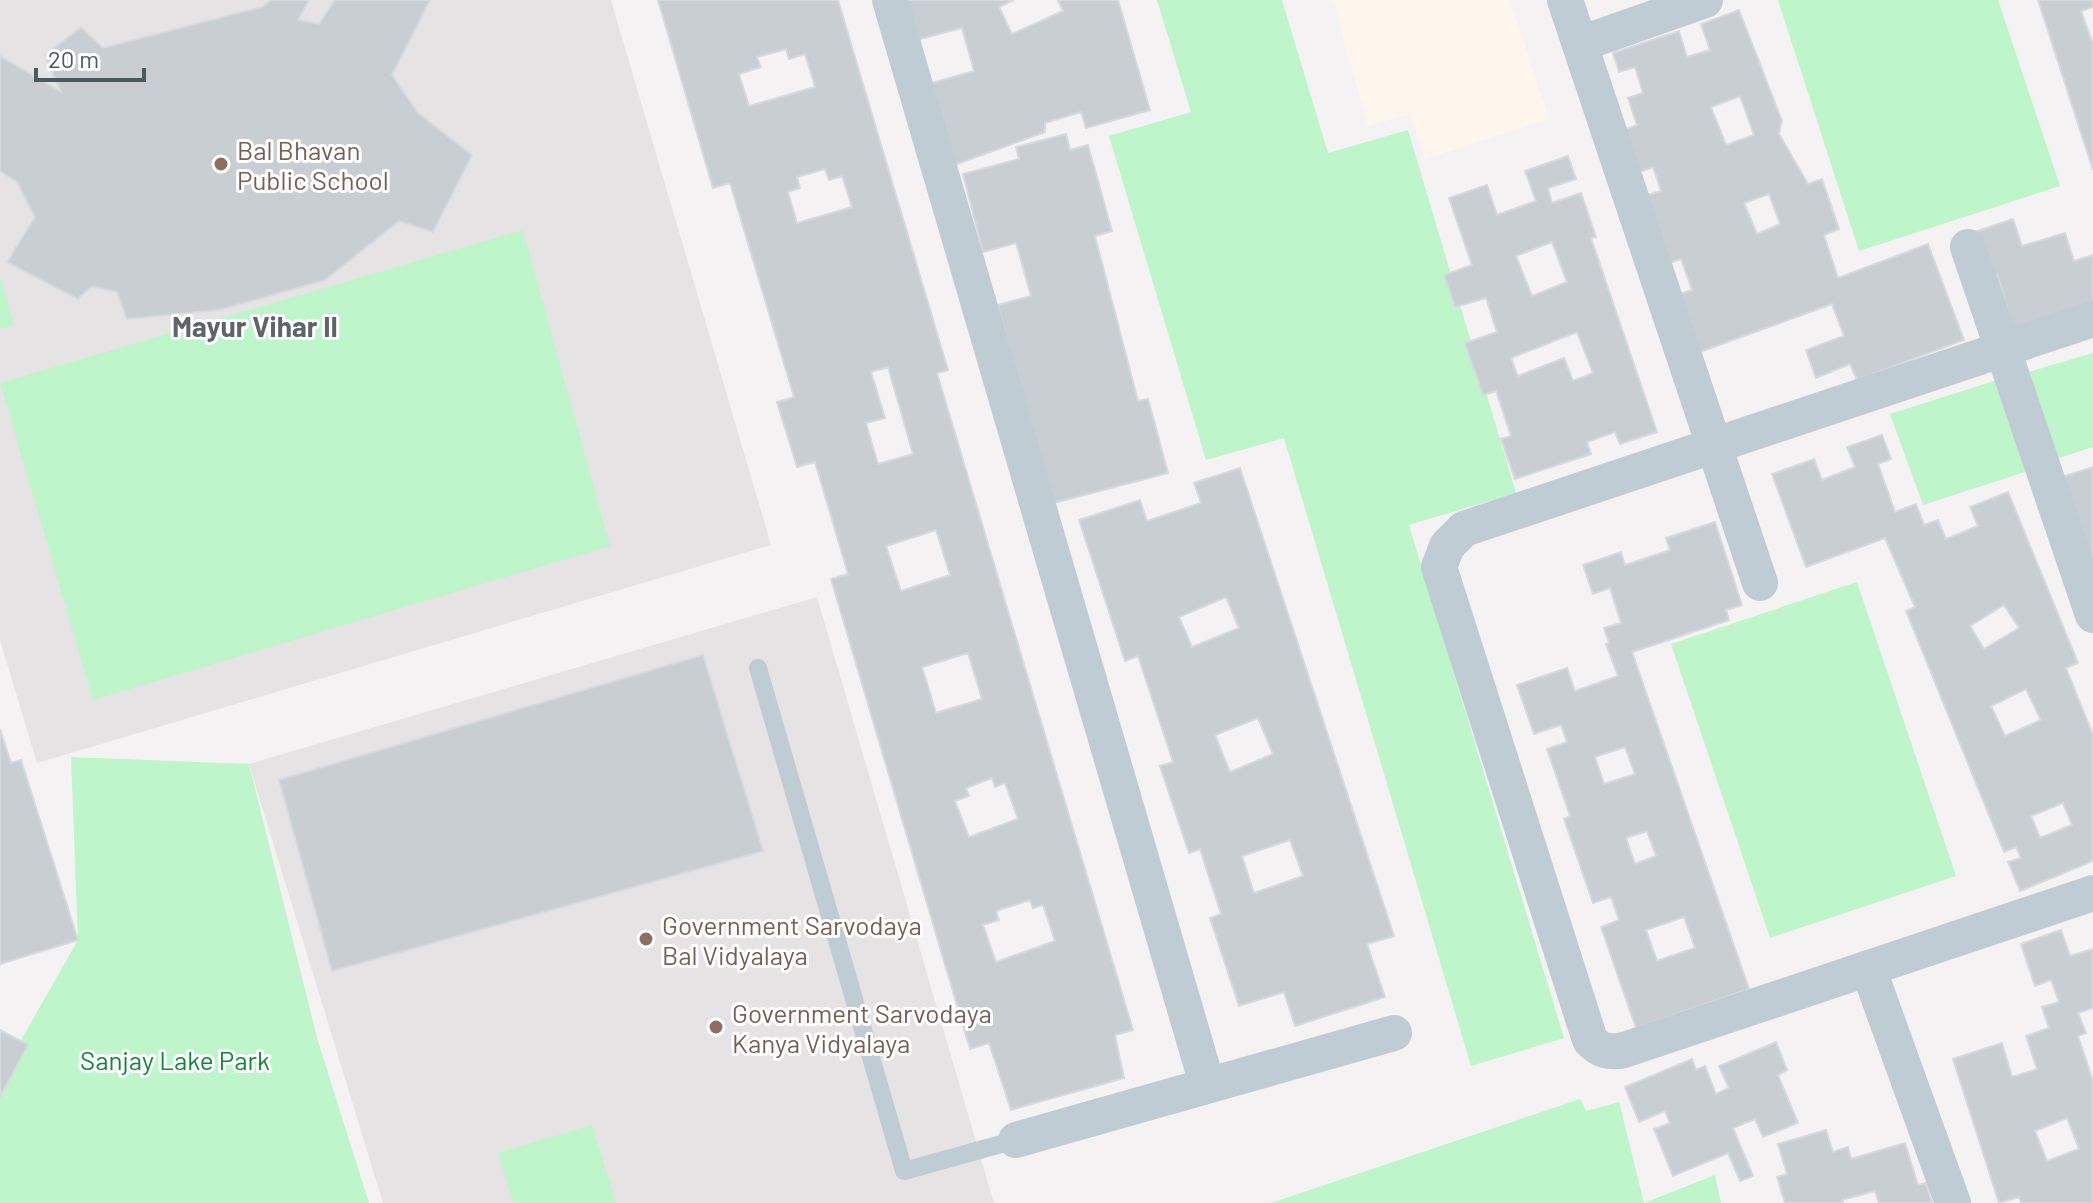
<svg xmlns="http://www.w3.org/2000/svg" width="2093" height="1203" font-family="Barlow,sans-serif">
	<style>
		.commercial { fill: #fef6ed }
		.education { fill: #e6e3e5 }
		.green { fill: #bef5cb }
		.building { fill: #c9ced2; stroke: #d6dade; stroke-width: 2; fill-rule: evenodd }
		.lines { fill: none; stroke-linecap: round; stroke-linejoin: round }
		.service { stroke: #bfccd3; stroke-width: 18 }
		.minor { stroke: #bfccd3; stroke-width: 36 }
		.education-dot { fill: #8d6e63; stroke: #fff; stroke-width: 3 }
		.labels { text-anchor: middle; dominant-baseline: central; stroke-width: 6; stroke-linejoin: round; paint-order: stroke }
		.education-label { font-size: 26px; fill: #785e54; stroke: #fff; text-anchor: start }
		.park-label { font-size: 26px; fill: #0e8838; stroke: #fff }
		.neighbourhood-label { font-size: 28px; font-weight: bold; fill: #5e6468; stroke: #fff }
	</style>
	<rect width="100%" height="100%" fill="#f5f2f3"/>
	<path class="commercial" d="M1333,0H1510L1549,119L1425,159L1410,114L1368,126Z"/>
	<g class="education">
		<path d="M0,0H611L771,545L37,763L0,640Z"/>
		<path d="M817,597L994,1203H383L249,764Z"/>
	</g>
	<g class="green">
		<path d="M1157,0H1282L1328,153L1408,130L1516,493L1409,525L1564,1038L1471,1066L1284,438L1206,460L1109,136L1191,112Z"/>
		<path d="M1778,0H1998L2060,186L1859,251Z"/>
		<path d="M523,230L610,546L93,700L0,383Z"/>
		<path d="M0,276L14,325L0,329Z"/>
		<path d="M2093,353V447L2056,459L2029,372Z"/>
		<path d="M1997,380L2028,471L1923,505L1890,414Z"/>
		<path d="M1857,582L1956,876L1770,938L1671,644Z"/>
		<path d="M71,757L249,764L317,1038L369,1203H0V1077L78,940Z"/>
		<path d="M1580,1099L1586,1111L1619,1102L1644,1203H1271Z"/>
		<path d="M592,1125L616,1203H513L498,1153Z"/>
		<path d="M1715,1175L1721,1203H1644Z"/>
	</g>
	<g class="building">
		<path d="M271,0H309L298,20L319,24L335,0H430L392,75L418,113L472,155L433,232L399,221L325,280L219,310L127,319L117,292L92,286L78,299L7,262L35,217L17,182L0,171V56L61,92L45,55L81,27L103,48L262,7Z"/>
		<path d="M658,0H838L948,370L937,373L1133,1030L1115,1035L1124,1078L1011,1110L989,1043L970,1049L831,579L848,574L815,462L797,467L777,402L794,397L730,183L713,188ZM786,49L789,59L805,54L815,87L749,106L739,74L761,67L757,57ZM825,169L829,180L842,176L852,207L797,223L788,192L800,188L797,177ZM888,367L913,454L878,464L866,423L885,418L871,372ZM936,530L950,575L901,591L886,546ZM968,653L982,699L936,713L922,667ZM992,778L995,787L1005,783L1018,819L969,837L955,801L969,796L966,788ZM1030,900L1033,908L1043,905L1055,941L996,962L983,925L999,920L996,911Z"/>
		<path d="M904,0H1014L999,7L1012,34L1063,11L1058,0H1118L1150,110L1086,128L1081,112L1045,123V132L952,166L929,84L974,71L962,28L916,40Z"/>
		<path d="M2038,0H2093V7L2081,11L2093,44V170Z"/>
		<path d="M1739,10L1782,121L1779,134L1808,184L1822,179L1839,229L1824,235L1838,278L1928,244L1964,340L1857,380L1850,364L1816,378L1806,350L1844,336L1832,304L1700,352L1680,294L1692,290L1681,259L1670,263L1647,195L1661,191L1653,167L1640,172L1626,129L1637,125L1628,98L1643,93L1635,67L1619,72L1613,53L1679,31L1687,57L1710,50L1701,24ZM1740,96L1754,135L1726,145L1711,107ZM1769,194L1780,224L1757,234L1744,203Z"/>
		<path d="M1066,134L1070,150L1088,145L1112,231L1095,236L1138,401L1148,399L1168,473L1050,504L998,305L1031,296L1016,243L983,252L963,174L1019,159L1016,147Z"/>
		<path d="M1568,156L1576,179L1548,188L1552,203L1581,193L1596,237L1591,238L1657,432L1620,444L1615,432L1587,442L1591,454L1515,479L1501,439L1511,436L1496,391L1483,395L1465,343L1497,332L1486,298L1455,307L1444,275L1472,265L1449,198L1487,185L1497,215L1536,201L1525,171ZM1552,242L1567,282L1532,296L1516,256ZM1577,332L1593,373L1573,381L1564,358L1518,376L1511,358Z"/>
		<path d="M2013,219L2022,246L2065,233L2074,261L2093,255V317L2008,344L1997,310L2007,307L1997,274L1986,277L1972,233Z"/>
		<path d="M1882,435L1891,459L1878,464L1895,512L1916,504L1924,525L1938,520L1946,539L1978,526L1970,507L2008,492L2078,663L2066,668L2093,735V861L2020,891L2008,862L2021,858L2016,847L2004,852L1906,611L1915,607L1885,538L1806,567L1772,474L1814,459L1822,480L1855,467L1847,447ZM2004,605L2019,628L1984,649L1970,626ZM2026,689L2041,720L2005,736L1991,706ZM2063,803L2072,825L2040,838L2031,816Z"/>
		<path d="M2093,467V570L2062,477Z"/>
		<path d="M1240,468L1394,936L1367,944L1385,997L1295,1026L1284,992L1239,1006L1210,918L1221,914L1200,849L1189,853L1160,766L1173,762L1138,656L1125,661L1079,520L1140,500L1147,521L1201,503L1194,483ZM1226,597L1239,628L1192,647L1179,617ZM1258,718L1273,754L1230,772L1215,735ZM1290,840L1303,876L1254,893L1242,856Z"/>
		<path d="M1715,522L1742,605L1726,610L1729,620L1632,652L1749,989L1636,1028L1601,927L1619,920L1611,897L1593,903L1564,819L1570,816L1547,749L1567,742L1561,725L1534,734L1517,685L1567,668L1575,691L1618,676L1606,644L1609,643L1604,628L1621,623L1610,588L1593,594L1583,565L1621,552L1625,565L1670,550L1666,538ZM1625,747L1635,774L1604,784L1595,757ZM1647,831L1656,856L1635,864L1626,838ZM1684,917L1695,948L1657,961L1646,930Z"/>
		<path d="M703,655L763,851L332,971L279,780Z"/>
		<path d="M0,729L11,763L21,760L78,940L0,964Z"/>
		<path d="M2061,930L2070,956L2093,949V1008L2078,1013L2086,1033L2078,1036L2093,1081V1203H2021L2019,1197L1999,1203L1953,1059L2002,1043L2012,1077L2037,1069L2026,1036L2049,1028L2042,1007L2059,1002L2051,980L2035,986L2021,944ZM2067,1118L2079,1149L2047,1161L2035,1131Z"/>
		<path d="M0,1030L28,1045L0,1097Z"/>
		<path d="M1776,1042L1787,1070L1778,1075L1798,1123L1763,1137L1755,1119L1733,1128L1753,1176L1740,1181L1728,1153L1673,1176L1654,1129L1670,1123L1665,1111L1639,1122L1625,1087L1692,1059L1696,1070L1705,1066L1716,1094L1729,1088L1719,1066Z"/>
		<path d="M1826,1130L1833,1152L1848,1147L1851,1159L1905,1143L1918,1185L1926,1183L1932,1203H1879L1875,1191L1842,1200L1843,1203H1785L1777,1177L1787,1174L1778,1144Z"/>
	</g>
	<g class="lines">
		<path class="service" d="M758,668L904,1171L1016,1140"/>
		<g class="minor">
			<path d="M890,0L1207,1084"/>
			<path d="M1565,0L1760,583"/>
			<path d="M1580,44L1705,0"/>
			<path d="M1968,247L2093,615"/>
			<path d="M2093,319L1464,529L1447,546L1439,567L1590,1040C1600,1051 1609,1053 1624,1050L2093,893"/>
			<path d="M1868,968L1953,1203"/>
			<path d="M1016,1140L1394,1033"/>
		</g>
	</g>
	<g class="education-dot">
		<circle cx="221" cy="164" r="8"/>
		<circle cx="646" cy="939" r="8"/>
		<circle cx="716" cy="1027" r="8"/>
	</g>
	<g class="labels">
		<g class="education-label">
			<text x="237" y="149">Bal Bhavan<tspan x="237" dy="30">Public School</tspan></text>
			<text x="662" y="924">Government Sarvodaya<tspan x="662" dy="30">Bal Vidyalaya</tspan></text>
			<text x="732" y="1012">Government Sarvodaya<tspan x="732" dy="30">Kanya Vidyalaya</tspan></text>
		</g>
		<g class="park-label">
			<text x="175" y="1059">Sanjay Lake Park</text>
		</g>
		<g class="neighbourhood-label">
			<text x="255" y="326">Mayur Vihar II</text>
		</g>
	</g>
	<path d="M36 68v12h108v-12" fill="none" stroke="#485a62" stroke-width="4"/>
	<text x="48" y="68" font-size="24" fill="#485a62" stroke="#ffffff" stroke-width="6" paint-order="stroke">20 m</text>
</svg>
